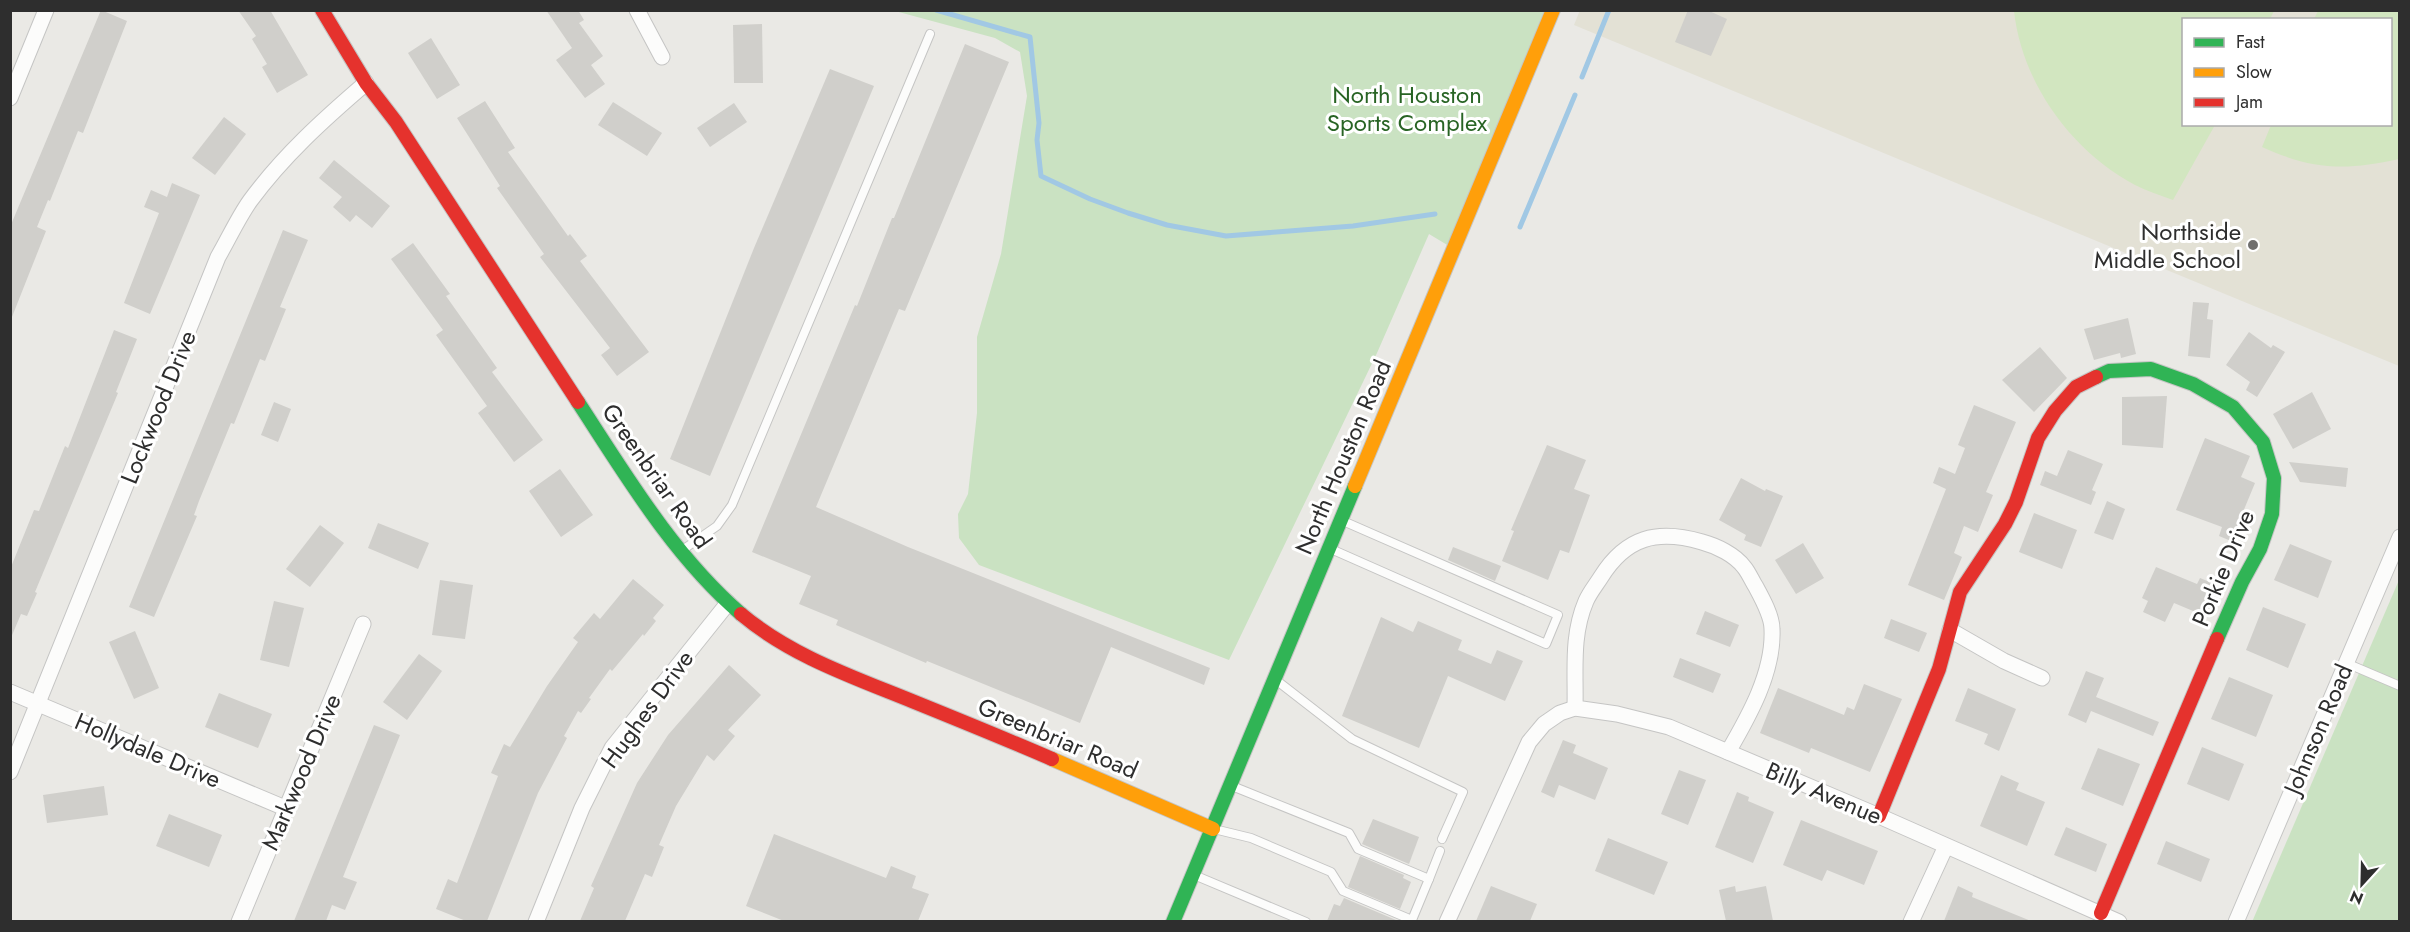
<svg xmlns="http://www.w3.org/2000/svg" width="2410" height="932" font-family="Jost,sans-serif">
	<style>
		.education { fill: #e3e1d5; fill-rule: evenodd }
		.green { fill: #cae2c2 }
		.pitch { fill: #d2e6c0 }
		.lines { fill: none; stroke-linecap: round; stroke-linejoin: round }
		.stream { stroke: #a1c8e4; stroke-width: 5 }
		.building { fill: #d0cfcb }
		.lane-casing { stroke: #c5c5c4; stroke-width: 10 }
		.street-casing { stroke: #c5c5c4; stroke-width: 17 }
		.fast-casing { stroke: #c5c5c4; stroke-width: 16 }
		.slow-casing { stroke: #c5c5c4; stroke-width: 16 }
		.jam-casing { stroke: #c5c5c4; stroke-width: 16 }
		.lane { stroke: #fcfcfb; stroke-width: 8 }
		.street { stroke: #fcfcfb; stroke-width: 15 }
		.fast { stroke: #30b455; stroke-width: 14 }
		.slow { stroke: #ff9f0a; stroke-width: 14 }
		.jam { stroke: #e5322d; stroke-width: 14 }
		.poi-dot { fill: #706f6e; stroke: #fff; stroke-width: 2 }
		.labels { text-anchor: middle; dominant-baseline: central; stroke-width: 6; stroke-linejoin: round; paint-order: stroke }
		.park-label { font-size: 24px; fill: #286424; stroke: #fff }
		.poi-label { font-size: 24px; fill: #2e2e2e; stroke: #fff; text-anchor: end }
		.street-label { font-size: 24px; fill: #2e2e2e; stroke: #fff }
	</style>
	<rect width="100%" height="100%" fill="#eae9e5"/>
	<path class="education" d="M1580,10L2399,11V366L1574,25ZM2184,20H2390V124H2184Z"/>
	<g class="green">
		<path d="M895,11H1553L1454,249L1429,234L1377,353L1229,660L979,565L959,538L958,514L968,494L977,413V337L1001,254L1027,96L1020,52L995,38Z"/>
		<path d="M2399,580V921L2252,922Z"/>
	</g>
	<g class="pitch">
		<path d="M2014,11L2015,10L2274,11L2270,19L2184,20V124L2215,125L2173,200C2160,195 2147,191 2135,185C2071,151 2022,83 2014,11Z"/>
		<path d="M2318,11H2399V159C2345,171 2313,170 2262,147L2271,125L2390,124V20L2314,19Z"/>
	</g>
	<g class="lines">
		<g class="stream">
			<path d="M936,10L1030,37L1039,123L1037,140L1041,176L1090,199L1128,213L1167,225L1226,236L1353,226L1435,214"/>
			<path d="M1582,77L1609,10"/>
			<path d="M1520,227L1575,95"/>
		</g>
	</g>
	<g class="building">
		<path d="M101,10L127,21L83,133L78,131L50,201L48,200L37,227L46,231L10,322V227Z"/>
		<path d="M238,10H270L308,75L277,93L262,67L267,64L252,39L256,36Z"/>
		<path d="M546,10H578L584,20L579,23L603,56L591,65L605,84L585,98L556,60L572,48Z"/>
		<path d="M1688,10H1707L1727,19L1711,56L1675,42Z"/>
		<path d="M762,24L763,83H734L733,25Z"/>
		<path d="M431,38L460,85L437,99L408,53Z"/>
		<path d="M965,44L1009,62L905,311L899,309L816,507L908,547L1210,668L1204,685L1111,647L1080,723L927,661L926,663L836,625L838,620L799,604L811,576L752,552L855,305L857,306L892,218H894Z"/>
		<path d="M830,69L874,86L710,476L670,459L754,248Z"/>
		<path d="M485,101L515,148L508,152L568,236L570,234L587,256L580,261L649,352L617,376L601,355L610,348L540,257L544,254L497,188L500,186L457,118Z"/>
		<path d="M613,102L662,133L647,156L598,125Z"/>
		<path d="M734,103L747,122L710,147L697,128Z"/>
		<path d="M224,117L246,134L215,175L192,158Z"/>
		<path d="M334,160L390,206L372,228L356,215L350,222L333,207L342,197L319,178Z"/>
		<path d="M172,183L200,195L150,314L124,303L159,213L144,207L151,190L167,197Z"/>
		<path d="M283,230L308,240L280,307L286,309L265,361L260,359L234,424L231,423L199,501L194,515L197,516L154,617L129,607Z"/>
		<path d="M413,243L450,294L446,296L497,368L492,372L543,440L514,462L478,413L487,406L436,335L443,330L391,259Z"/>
		<path d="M2193,302L2209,303L2207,319L2213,320L2210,358L2188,356Z"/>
		<path d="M2128,318L2136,354L2121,358L2120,353L2094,360L2084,329Z"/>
		<path d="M114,330L137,339L116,392L118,393L35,592L37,593L27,616L21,614L10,640L11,567L34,510L39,511L65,446L68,448Z"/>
		<path d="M2249,332L2271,348L2273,345L2285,352L2257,397L2246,390L2250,382L2226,365Z"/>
		<path d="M2040,347L2067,378L2034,412L2002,380Z"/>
		<path d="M2312,392L2331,429L2293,449L2273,414Z"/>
		<path d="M2167,396L2163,448L2122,445V397Z"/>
		<path d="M274,402L291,409L278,442L261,435Z"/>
		<path d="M1974,405L2016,422L1986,492L1993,495L1978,532L1964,526L1954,553L1962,557L1944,600L1908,585L1946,489L1933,483L1939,467L1955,474L1965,448L1958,445Z"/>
		<path d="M2205,438L2250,456L2241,477L2255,483L2231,541L2219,536L2222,527L2176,510Z"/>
		<path d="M1547,445L1586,460L1574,489L1590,495L1569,553L1560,550L1548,580L1502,561L1514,531L1511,530Z"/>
		<path d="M2068,450L2103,464L2092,490L2096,492L2091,505L2040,485L2045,471L2057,476Z"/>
		<path d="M2289,462L2348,468L2346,487L2300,482Z"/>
		<path d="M560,469L593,515L561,537L529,491Z"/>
		<path d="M1741,478L1765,491L1766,489L1783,496L1761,547L1744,540L1746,535L1719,520Z"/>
		<path d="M2107,501L2125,509L2113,540L2094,533Z"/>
		<path d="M2034,513L2077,530L2062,569L2019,552Z"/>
		<path d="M378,523L429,543L418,569L368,548Z"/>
		<path d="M320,525L344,543L310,587L286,569Z"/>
		<path d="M1803,543L1824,578L1796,594L1775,560Z"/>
		<path d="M2290,544L2332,561L2318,598L2274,580Z"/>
		<path d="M1453,547L1501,566L1495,581L1448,560Z"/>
		<path d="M2156,567L2197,584L2200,578L2217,585L2205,616L2174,603L2165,622L2143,612L2148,601L2142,598Z"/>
		<path d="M633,579L664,605L653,618L656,621L644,636L643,634L612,671L610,669L589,698L591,699L581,713L578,711L564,736L567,738L538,793L487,921H466L436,909L448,879L457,883L498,776L491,773L504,744L510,747L547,686L578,642L573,638L594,613L600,619Z"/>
		<path d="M440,580L473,585L465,639L432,635Z"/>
		<path d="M274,601L304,608L289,667L260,660Z"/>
		<path d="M2263,607L2306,624L2288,668L2246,650Z"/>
		<path d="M1705,611L1739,625L1730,647L1696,634Z"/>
		<path d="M1381,617L1413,632L1418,621L1462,640L1458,650L1491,664L1497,650L1523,661L1505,701L1448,676L1419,748L1342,716Z"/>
		<path d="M1891,619L1927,633L1919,652L1884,638Z"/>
		<path d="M135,631L159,688L134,699L109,642Z"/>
		<path d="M419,654L442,671L407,720L383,702Z"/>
		<path d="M1680,658L1721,674L1713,693L1673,677Z"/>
		<path d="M729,665L761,695L728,730L735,736L714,761L707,755L676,806L659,845L664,847L652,877L645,874L625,921H580L594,888L591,886L637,783L668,735Z"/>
		<path d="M2086,671L2104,678L2096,697L2159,722L2153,736L2091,711L2086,723L2068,715Z"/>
		<path d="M2229,677L2273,695L2256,737L2211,719Z"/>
		<path d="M1864,684L1902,699L1870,772L1811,748L1809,753L1760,733L1778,688L1844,715L1847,707L1854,710Z"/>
		<path d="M1968,688L2016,709L1999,751L1984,744L1988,734L1955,721Z"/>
		<path d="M219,693L272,714L258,748L205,727Z"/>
		<path d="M374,725L400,735L343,877L357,882L345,910L332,905L326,921H294Z"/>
		<path d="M1563,740L1576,745L1573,753L1608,768L1595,800L1559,785L1554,798L1541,792Z"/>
		<path d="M2202,747L2244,764L2229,801L2187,784Z"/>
		<path d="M2098,748L2140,764L2123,806L2081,789Z"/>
		<path d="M1679,770L1706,780L1688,825L1661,814Z"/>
		<path d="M2001,775L2019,783L2016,790L2045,802L2027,846L1980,826Z"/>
		<path d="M104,786L108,815L47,823L43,795Z"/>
		<path d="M1737,792L1749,797L1748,801L1774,812L1753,863L1715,847Z"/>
		<path d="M169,814L222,835L209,867L156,846Z"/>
		<path d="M1373,819L1419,837L1409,864L1362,844Z"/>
		<path d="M1801,820L1878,851L1864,885L1827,870L1822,881L1783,865Z"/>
		<path d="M2066,827L2107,844L2096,872L2054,855Z"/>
		<path d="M774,834L886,878L891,866L916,876L912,888L929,894L918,921H784L746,906Z"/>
		<path d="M1608,838L1668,862L1654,895L1595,871Z"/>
		<path d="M2166,841L2210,859L2201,882L2157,864Z"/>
		<path d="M1360,856L1404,875L1403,878L1411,882L1400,909L1348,887Z"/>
		<path d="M1491,886L1537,904L1530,921H1476Z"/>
		<path d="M1735,886L1736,892L1766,886L1773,921H1726L1719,890Z"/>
		<path d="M1958,886L1973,893L1972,897L2031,921H1944Z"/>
		<path d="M1344,898L1396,920L1395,921H1327L1334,904L1340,906Z"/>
	</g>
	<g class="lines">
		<defs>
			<g id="lane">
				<path d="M1331,549L1546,644L1558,615L1343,521"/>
				<path d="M681,551L717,526L732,505L930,34"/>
				<path d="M2346,663L2400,686"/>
				<path d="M1276,680L1352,739L1463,792L1442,839"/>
				<path d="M1232,786L1349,833L1358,849L1429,879L1412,920"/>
				<path d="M1214,829L1251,838L1331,872L1343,891L1412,920L1411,922"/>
				<path d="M1194,875L1306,922"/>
				<path d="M1429,879L1440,851"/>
			</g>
			<g id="street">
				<path d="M637,10L662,57"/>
				<path d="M10,98L46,10"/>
				<path d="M1950,630L2004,661L2042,678"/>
				<path d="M10,692L285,808"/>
				<path d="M1575,708C1576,671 1571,636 1586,601C1590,592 1596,585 1601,577C1626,537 1657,529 1702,542C1717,546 1735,555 1744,567C1749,573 1752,581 1756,587C1762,598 1772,616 1772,629C1774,672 1749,716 1728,752"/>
				<path d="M10,772L218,257C229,238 238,218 250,201C283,156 324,119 366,83"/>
				<path d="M239,922L363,624"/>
				<path d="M536,922L582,808L612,748L728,603"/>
				<path d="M1447,922L1529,742L1544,724L1560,713L1575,708L1617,714L1669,727L1879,816L2119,922"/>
				<path d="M1911,922L1946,846"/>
				<path d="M2236,922L2400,537"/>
			</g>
			<g id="fast">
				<path d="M2096,377L2109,371L2151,369L2193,384L2233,407L2263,442L2274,478L2272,514L2260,549L2242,582L2217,639"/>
				<path d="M578,402C627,477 673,555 741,614"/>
				<path d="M1173,922L1355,486"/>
			</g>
			<g id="slow">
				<path d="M1355,486L1553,10"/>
				<path d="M1052,759L1213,829"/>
			</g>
			<g id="jam">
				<path d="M322,10L366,83L396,122L578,402"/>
				<path d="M741,614C791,656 853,677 912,701C959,720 1006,739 1052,759"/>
				<path d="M1879,816L1939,669L1960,592L2005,524L2016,502L2038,438L2055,411L2076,387L2096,377"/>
				<path d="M2101,913L2217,639"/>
			</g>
		</defs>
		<use href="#lane" class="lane-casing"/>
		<use href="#street" class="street-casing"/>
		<use href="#fast" class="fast-casing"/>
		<use href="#slow" class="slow-casing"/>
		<use href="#jam" class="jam-casing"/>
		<use href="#lane" class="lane"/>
		<use href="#street" class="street"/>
		<use href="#fast" class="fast"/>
		<use href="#slow" class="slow"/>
		<use href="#jam" class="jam"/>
	</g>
	<circle class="poi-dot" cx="2253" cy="245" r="6"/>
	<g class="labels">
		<g class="park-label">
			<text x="1407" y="94">North Houston<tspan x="1407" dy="28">Sports Complex</tspan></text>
		</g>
		<g class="poi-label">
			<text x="2241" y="231">Northside<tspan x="2241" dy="28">Middle School</tspan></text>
		</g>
		<g class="street-label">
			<text transform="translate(158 407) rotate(-68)">Lockwood Drive</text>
			<text transform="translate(1343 457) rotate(-67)">North Houston Road</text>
			<text transform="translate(657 476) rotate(55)">Greenbriar Road</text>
			<text transform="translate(2223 568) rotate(-67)">Porkie Drive</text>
			<text transform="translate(647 709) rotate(-54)">Hughes Drive</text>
			<text transform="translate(2318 729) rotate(-67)">Johnson Road</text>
			<text transform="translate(1058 738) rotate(23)">Greenbriar Road</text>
			<text transform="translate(148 750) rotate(23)">Hollydale Drive</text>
			<text transform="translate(301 772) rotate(-67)">Markwood Drive</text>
			<text transform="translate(1824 793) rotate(23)">Billy Avenue</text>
		</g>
	</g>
	<rect width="2410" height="932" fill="none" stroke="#2e2e2e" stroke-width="24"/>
	<rect x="2182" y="18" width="210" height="108" fill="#ffffff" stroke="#ababab" stroke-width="1.5"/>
	<rect x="2194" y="38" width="30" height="9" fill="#30b455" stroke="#ababab" stroke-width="1.5"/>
	<text x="2236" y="48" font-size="18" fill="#2e2e2e">Fast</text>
	<rect x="2194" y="68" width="30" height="9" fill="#ff9f0a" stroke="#ababab" stroke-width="1.5"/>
	<text x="2236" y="78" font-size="18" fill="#2e2e2e">Slow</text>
	<rect x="2194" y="98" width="30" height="9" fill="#e5322d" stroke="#ababab" stroke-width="1.5"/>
	<text x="2236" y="108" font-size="18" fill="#2e2e2e">Jam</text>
	<g transform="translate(2362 884) rotate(202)" stroke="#ffffff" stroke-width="4.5" paint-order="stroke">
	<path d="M0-4.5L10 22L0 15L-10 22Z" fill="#2e2e2e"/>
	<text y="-9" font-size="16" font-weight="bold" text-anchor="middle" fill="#2e2e2e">N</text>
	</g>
</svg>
